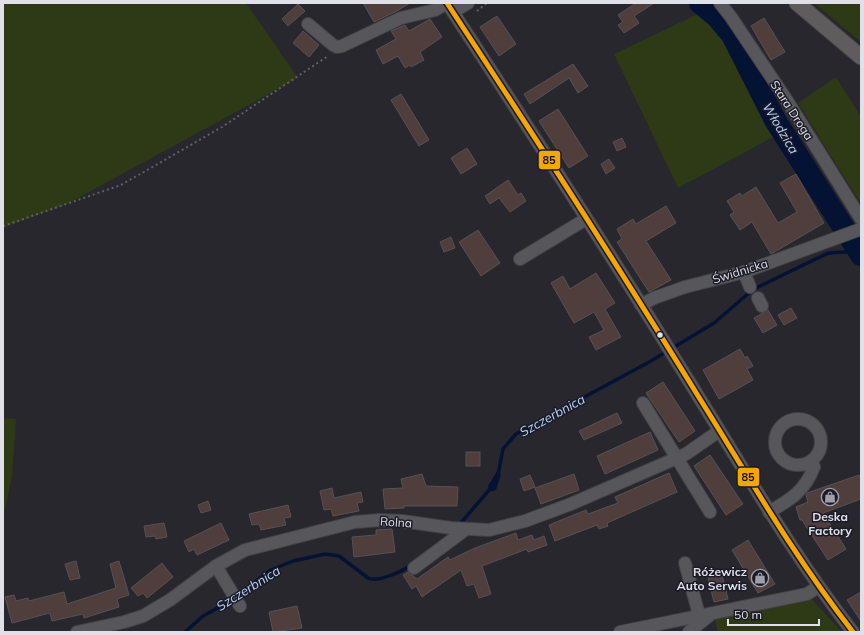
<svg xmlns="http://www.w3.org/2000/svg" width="864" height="635" font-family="Mulish,sans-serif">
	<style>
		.green { fill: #2e3916 }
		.water { fill: #041333 }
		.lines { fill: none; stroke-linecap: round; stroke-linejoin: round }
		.stream { stroke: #041333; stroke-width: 3.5 }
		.river { stroke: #041333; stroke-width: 22 }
		.building { fill: #4f3e3c; stroke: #565254 }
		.minor-casing { stroke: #424248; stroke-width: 14 }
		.major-casing { stroke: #424248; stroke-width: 17 }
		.path { stroke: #5f5f64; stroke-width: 2; stroke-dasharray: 2 3; stroke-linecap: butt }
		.minor { stroke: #57575b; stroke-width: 12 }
		.major { stroke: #605c5e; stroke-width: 15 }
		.bus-1-casing { stroke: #1b1b27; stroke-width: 8 }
		.bus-1 { stroke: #f7a600; stroke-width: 5 }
		.bus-dot { fill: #e0e0e8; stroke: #1b1b27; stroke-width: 1.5 }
		.labels { text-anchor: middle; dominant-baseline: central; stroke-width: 3; stroke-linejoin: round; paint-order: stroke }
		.street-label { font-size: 12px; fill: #e0e0e8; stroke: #1b1b27 }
		.poi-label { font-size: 12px; font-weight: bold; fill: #e0e0e8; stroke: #1b1b27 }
		.water-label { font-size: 13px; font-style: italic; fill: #b9d5fd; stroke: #1b1b27 }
		.line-badge { stroke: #1b1b27; stroke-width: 1.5 }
		.pale-badge-label { font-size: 11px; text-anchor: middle; font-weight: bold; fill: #111 }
	</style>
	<rect width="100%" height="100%" fill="#28272e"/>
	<g class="green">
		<path d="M3,3H246L298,78L67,204L3,228Z"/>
		<path d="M814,3H861V42Z"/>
		<path d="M700,13L717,17L732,35L775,120V136L678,188L614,54Z"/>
		<path d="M836,77L861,117V200L859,201L798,103Z"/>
		<path d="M3,418L16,419L12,477L3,518Z"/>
		<path d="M807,594L842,632H718L713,612Z"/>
	</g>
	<path class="water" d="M497,471L501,474L496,490L489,492L488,486Z"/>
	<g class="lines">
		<g class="stream">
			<path d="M756,288L826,254C836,251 849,254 857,249"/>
			<path d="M498,475L503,449L516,434L651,361L714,323L750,292"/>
			<path d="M459,525L490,489"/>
			<path d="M185,632L203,616L227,603L271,570L293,561L325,554L339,556L368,578C377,583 403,571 411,565"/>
		</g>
		<path class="river" d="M700,3L717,17L732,35L775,120L861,255"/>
	</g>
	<g class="building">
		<path d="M363,3H410L397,11L374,22Z"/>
		<path d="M636,3H654L634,16L639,23L624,33L618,25L623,22L618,15Z"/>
		<path d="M298,4L305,11L288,26L282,19Z"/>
		<path d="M497,16L516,44L499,56L480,27Z"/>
		<path d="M764,18L785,52L771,60L751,26Z"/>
		<path d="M430,19L442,37L420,52L424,60L411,67L410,65L405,68L398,56L383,64L376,50L396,39L391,31L405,25L409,31Z"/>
		<path d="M303,31L319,45L309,57L293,43Z"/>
		<path d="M573,64L588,86L578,93L569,78L530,104L524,94Z"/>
		<path d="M401,94L429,140L419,146L391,100Z"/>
		<path d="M558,109L588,156L569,168L539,121Z"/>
		<path d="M622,138L626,147L617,151L613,142Z"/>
		<path d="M467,148L477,164L461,174L451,158Z"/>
		<path d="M609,159L615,168L606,174L601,164Z"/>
		<path d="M796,174L824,223L771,254L752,222L740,230L730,215L734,212L727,201L740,193L742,196L756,187L778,223L797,212L780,183Z"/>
		<path d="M508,180L518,195L521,193L526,201L510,212L499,198L490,204L485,196Z"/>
		<path d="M666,206L676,223L646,241L671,280L649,292L617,242L622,239L617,229L633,219L636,224Z"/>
		<path d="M478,230L500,263L481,276L459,242Z"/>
		<path d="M451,237L455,248L444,252L440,242Z"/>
		<path d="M596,273L615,303L605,309L621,337L596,350L589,337L604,330L594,312L574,323L551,283L563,276L570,289Z"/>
		<path d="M791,308L797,318L784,325L778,315Z"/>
		<path d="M768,310L777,325L763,333L754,318Z"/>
		<path d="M740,349L745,358L747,356L753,366L747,369L753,380L719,399L703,370Z"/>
		<path d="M663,382L695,431L679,442L646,393Z"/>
		<path d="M617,413L622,423L584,440L579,431Z"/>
		<path d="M650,432L658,450L605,474L597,456Z"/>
		<rect x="466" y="452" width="14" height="14"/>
		<path d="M710,455L743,504L726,515L694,466Z"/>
		<path d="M669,473L677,492L607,523L608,526L599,529L597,525L555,541L549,525L586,510L588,514L618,503L615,497Z"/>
		<path d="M422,474L426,486L458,487L457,506H404V508L385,509L383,489L403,488L401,479Z"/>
		<path d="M574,474L579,490L541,504L535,488Z"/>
		<path d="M530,475L535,487L524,491L520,479Z"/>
		<path d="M859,475L861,481V499L823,513L846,549L828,560L802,520H800L796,507L808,502L806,495L807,493Z"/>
		<path d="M332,488L334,498L361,492L363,502L357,503L359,511L333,516L331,509L324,510L320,491Z"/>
		<path d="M208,501L211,510L201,513L198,505Z"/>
		<path d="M288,505L291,517L284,518L286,525L261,530L259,524L252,525L249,514Z"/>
		<path d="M164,523L167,537L156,539L155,536L146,537L144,526Z"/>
		<path d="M221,523L229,540L197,555L194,549L189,552L184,541Z"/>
		<path d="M392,529L395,552L354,557L352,537L376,535V530Z"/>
		<path d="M516,533L518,540L532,535L534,540L544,536L547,545L528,552L527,549L482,566L491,594L479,598L474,584L467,586L461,570L422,597L416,586L412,589L403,575L408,572L417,579L448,557L450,560L475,548Z"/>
		<path d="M748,540L775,584L758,593L732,550Z"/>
		<path d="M76,561L80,578L70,580L65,564Z"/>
		<path d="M119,561L129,595L117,599L119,607L84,618L83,614L52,621L50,613L12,623L5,597L14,595L16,601L28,598L29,601L64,592L67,604L116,588L110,564Z"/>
		<path d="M162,563L173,577L147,598L143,593L138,596L131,588Z"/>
		<path d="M722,575L728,599L714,602L708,578Z"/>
		<path d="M861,592V621L847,600Z"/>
		<path d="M297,606L302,628L273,632L269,612Z"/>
	</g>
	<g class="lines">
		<defs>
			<g id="minor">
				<path d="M447,3C533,134 618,266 700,399C750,479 795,558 853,632"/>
				<path d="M720,3L731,17L786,99L861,219"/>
				<path d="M453,12L468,3"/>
				<path d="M308,24L333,45L337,47L342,46L401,18L435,10L447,3"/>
				<path d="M520,259L586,219"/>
				<path d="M744,272L750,287"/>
				<path d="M758,298L762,306"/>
				<path d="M641,305L654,298L685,287L744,272L861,229"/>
				<path d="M643,403L710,512"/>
				<circle cx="798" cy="442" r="23"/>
				<path d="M769,512C790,500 805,491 814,467L811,461"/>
				<path d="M685,563L699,615"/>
				<path d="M216,566L240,606"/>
				<path d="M414,568L465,530"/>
				<path d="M77,632L124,622L143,616L170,600L216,566L245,550L355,522L380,520L402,521L451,528L489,530L525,521L571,504L686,454L719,431"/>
				<path d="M620,632L807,594L818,587"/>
				<path d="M689,632L711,614"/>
			</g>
			<path id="major" d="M797,3L861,57"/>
		</defs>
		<use href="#minor" class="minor-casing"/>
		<use href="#major" class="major-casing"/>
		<g class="path">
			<path d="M477,11L487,3"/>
			<path d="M3,226L121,185L222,127L328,56"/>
		</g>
		<use href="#minor" class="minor"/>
		<use href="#major" class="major"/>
		<defs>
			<path id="bus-1" d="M447,3C533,134 618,266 700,399C750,479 795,558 853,632"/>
		</defs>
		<use href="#bus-1" class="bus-1-casing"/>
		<use href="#bus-1" class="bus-1"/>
	</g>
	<defs>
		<symbol id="shop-ring" viewBox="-11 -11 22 22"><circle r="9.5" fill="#1b1b27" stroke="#a09fa7" stroke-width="1.5"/><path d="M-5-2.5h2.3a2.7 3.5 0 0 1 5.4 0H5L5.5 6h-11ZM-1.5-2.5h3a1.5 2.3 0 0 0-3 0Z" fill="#a09fa7"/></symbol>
	</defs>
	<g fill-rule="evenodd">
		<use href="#shop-ring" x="820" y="487" width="20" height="20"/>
		<use href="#shop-ring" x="750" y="568" width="20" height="20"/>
	</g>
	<circle class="bus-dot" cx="660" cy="335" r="3.5"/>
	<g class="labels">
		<g class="street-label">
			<text transform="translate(792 110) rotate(57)">Stara Droga</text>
			<text transform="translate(740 271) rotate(-17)">Świdnicka</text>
			<text transform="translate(396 522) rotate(4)">Rolna</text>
		</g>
		<g class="poi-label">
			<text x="830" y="516">Deska<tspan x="830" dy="14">Factory</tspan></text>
			<text x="747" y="571" text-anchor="end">Różewicz<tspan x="747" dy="14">Auto Serwis</tspan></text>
		</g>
		<g class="water-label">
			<text transform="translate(781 128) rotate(59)">Włodzica</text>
			<text transform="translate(552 415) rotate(-29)">Szczerbnica</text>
			<text transform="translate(248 588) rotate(-32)">Szczerbnica</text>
		</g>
	</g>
	<g class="line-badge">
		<rect x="538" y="150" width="23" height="20" rx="4" fill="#f7a600"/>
		<rect x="737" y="467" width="23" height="20" rx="4" fill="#f7a600"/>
	</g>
	<g class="pale-badge-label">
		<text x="549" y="164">85</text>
		<text x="748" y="481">85</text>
	</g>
	<rect width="864" height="635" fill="none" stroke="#e0e0e8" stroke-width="8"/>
	<path d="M728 619v6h91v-6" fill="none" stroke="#e0e0e8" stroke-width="2"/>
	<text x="734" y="619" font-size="12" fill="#e0e0e8" stroke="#1b1b27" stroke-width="3" paint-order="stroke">50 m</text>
</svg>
